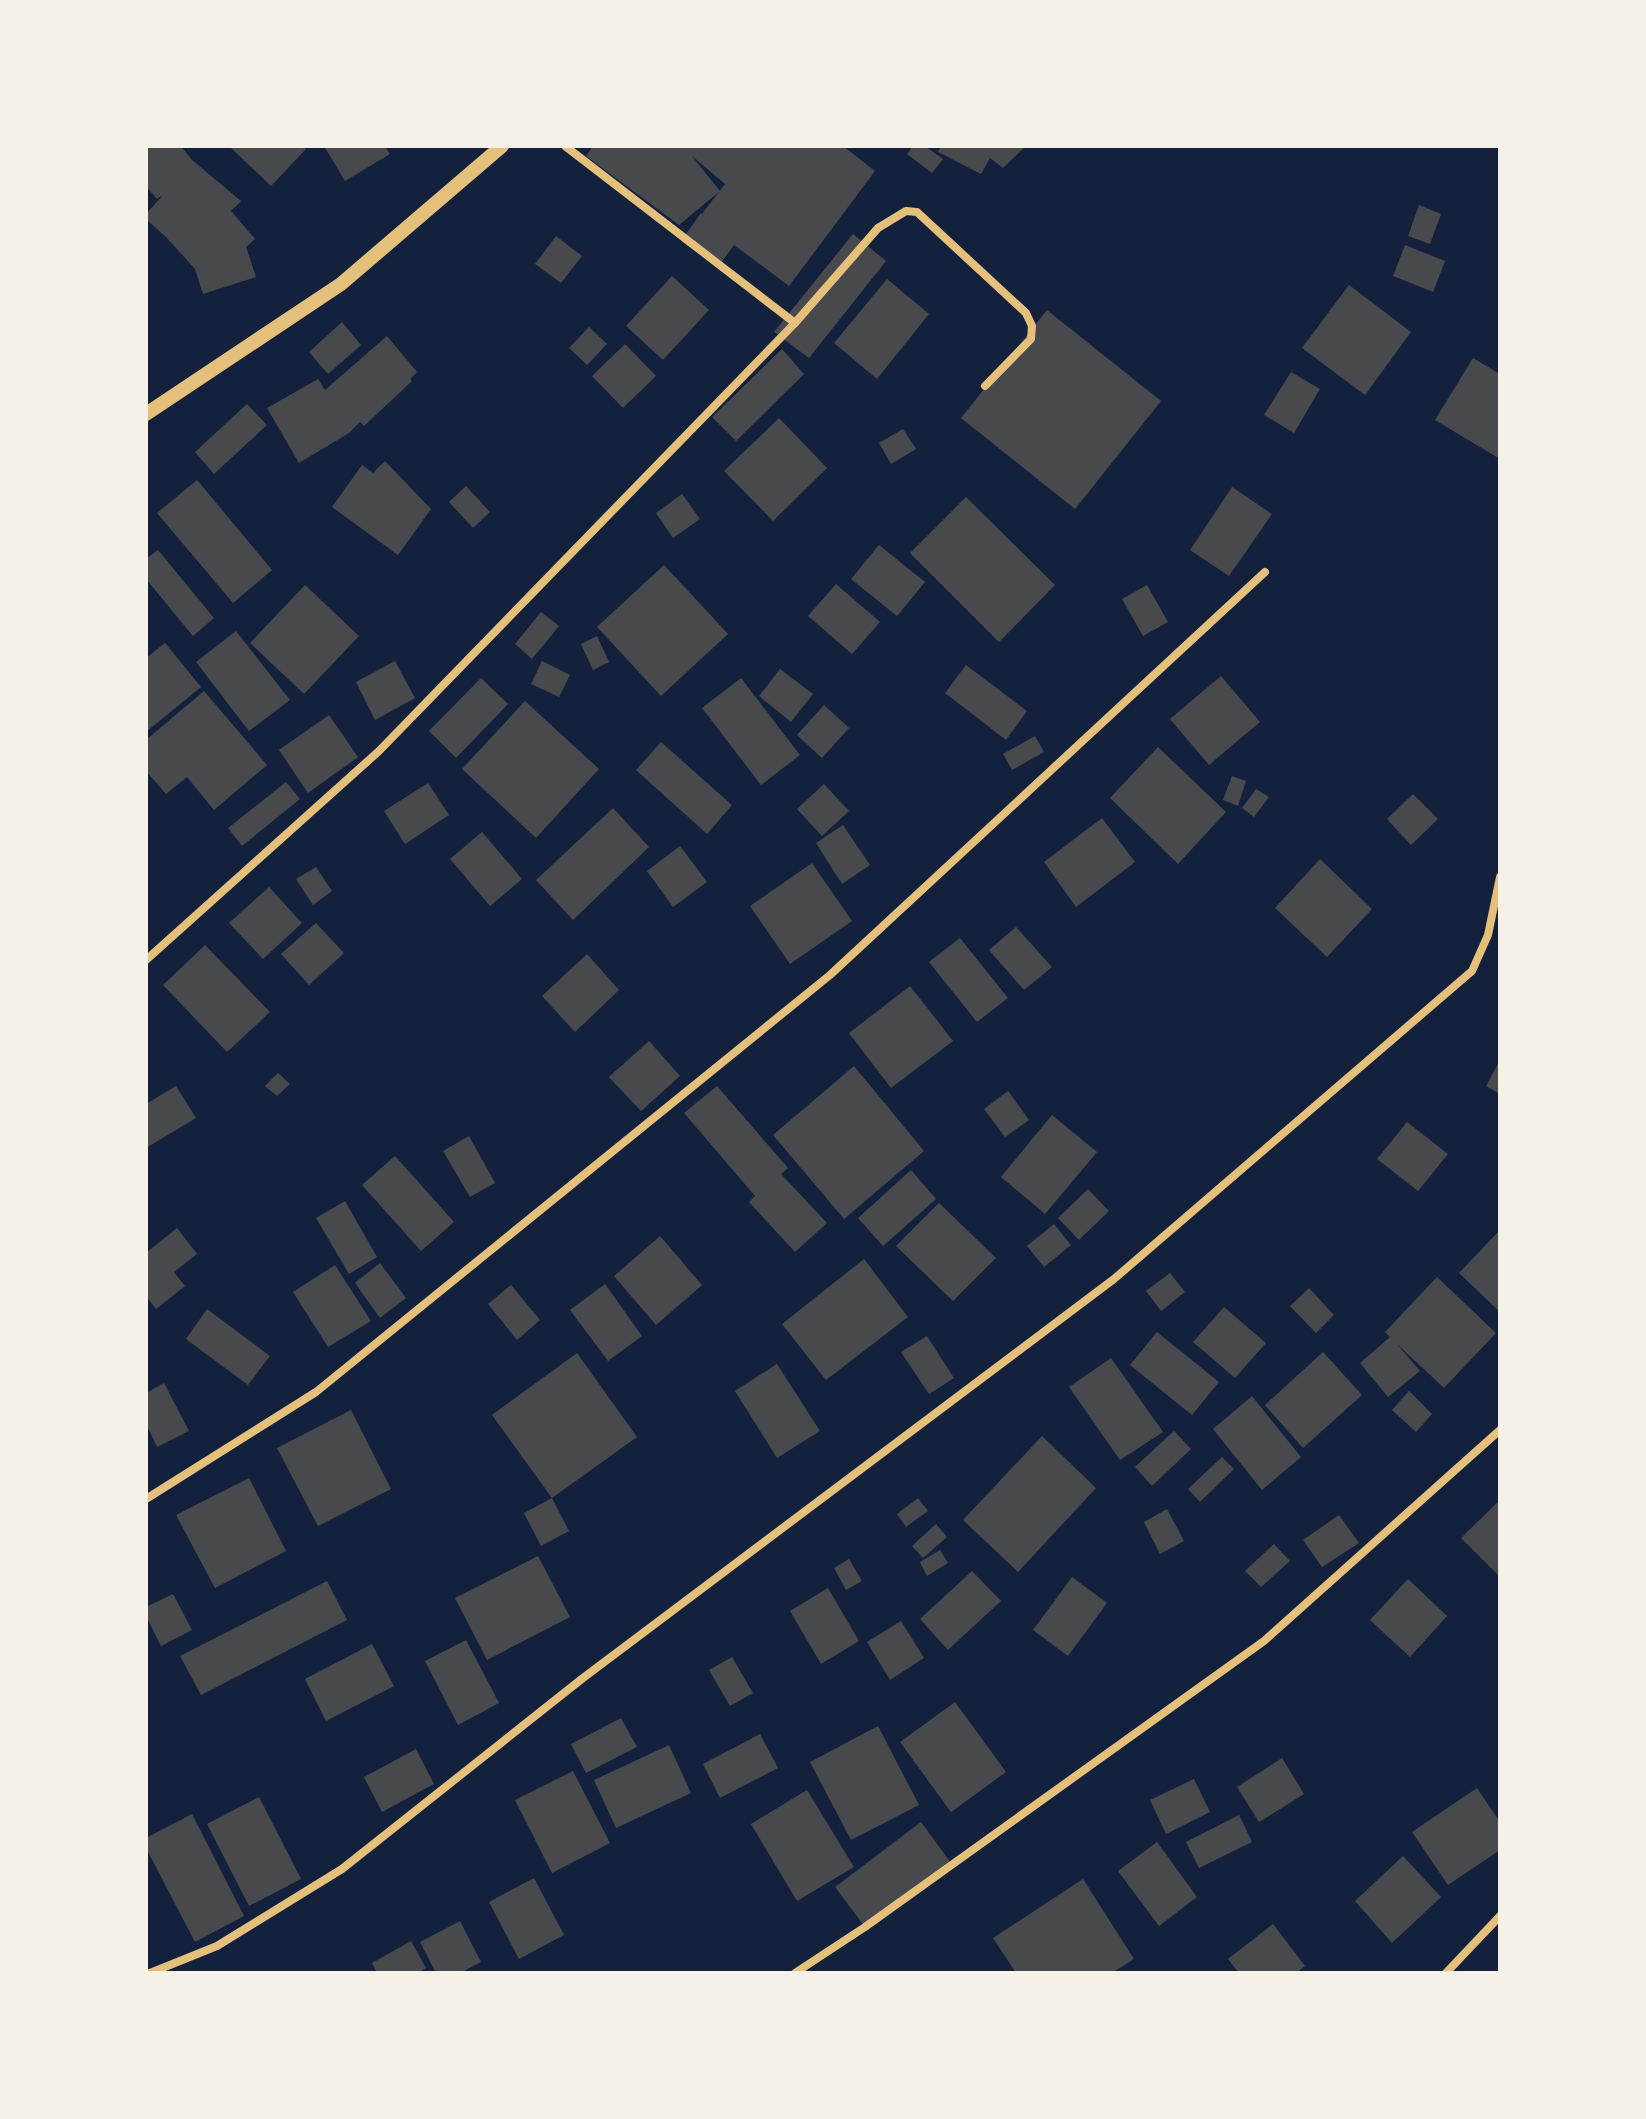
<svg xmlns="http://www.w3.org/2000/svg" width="1646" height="2119" font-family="Poppins,sans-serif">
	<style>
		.building { fill: #48494c }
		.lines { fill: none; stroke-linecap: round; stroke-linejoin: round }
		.minor { stroke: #e5c07b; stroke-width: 8 }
		.tertiary { stroke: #e5c07b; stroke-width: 14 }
	</style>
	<rect width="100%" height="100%" fill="#14213d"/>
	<g class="building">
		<path d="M146,146H181L192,160L241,201L231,211L255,239L246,247L256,277L203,294L195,269L167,238L146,219V214L163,195L157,199L146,186Z"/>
		<path d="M229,146H302L306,149L271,186Z"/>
		<path d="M324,146H385L390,154L345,181Z"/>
		<path d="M593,146H843L875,171L789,286L734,245L718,267L681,241L701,213L702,214L725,184L691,155L720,191L679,225L586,156Z"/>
		<path d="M913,146H925L943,159L932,173L907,154Z"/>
		<path d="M941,146H1026L1003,168L990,158L981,174L938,152Z"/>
		<path d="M1419,205L1441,214L1430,244L1408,236Z"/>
		<path d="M853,234L886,261L809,358L774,332Z"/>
		<path d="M556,236L582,256L561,283L535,264Z"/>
		<path d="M1405,245L1445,261L1433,292L1393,276Z"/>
		<path d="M672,276L709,310L663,360L626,326Z"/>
		<path d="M887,279L929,314L877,379L834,343Z"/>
		<path d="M1349,285L1411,332L1365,395L1302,348Z"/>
		<path d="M1047,310L1161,401L1075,509L961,418Z"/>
		<path d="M342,322L361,345L328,374L309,352Z"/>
		<path d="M589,327L607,344L587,365L569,348Z"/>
		<path d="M387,336L417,372L410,379L412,381L364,426L360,422L349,433L299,463L267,408L318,379L325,390Z"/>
		<path d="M625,344L656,376L623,408L592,376Z"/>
		<path d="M782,349L804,374L736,441L712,417Z"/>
		<path d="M1473,358L1500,374V459L1435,420Z"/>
		<path d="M1291,372L1320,389L1294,433L1264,415Z"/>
		<path d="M247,404L267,425L214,474L195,452Z"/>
		<path d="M779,418L827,468L773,521L724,471Z"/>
		<path d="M903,429L916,449L891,464L879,443Z"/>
		<path d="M385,461L431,509L398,555L332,507L362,465L373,473Z"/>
		<path d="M197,480L272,570L233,603L157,513Z"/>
		<path d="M466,486L490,512L473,528L449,502Z"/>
		<path d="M1232,487L1272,514L1229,576L1190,550Z"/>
		<path d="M682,494L700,519L673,538L656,513Z"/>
		<path d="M966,497L1055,585L999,642L910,553Z"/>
		<path d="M879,545L925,582L897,616L851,579Z"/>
		<path d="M158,550L214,618L193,636L146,579V559Z"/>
		<path d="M664,565L728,634L661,696L597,627Z"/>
		<path d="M836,584L880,622L852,654L808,616Z"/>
		<path d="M305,585L359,636L304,694L250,643Z"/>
		<path d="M1147,585L1168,622L1143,636L1122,599Z"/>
		<path d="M541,612L559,626L532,659L515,644Z"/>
		<path d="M236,631L290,700L249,731L196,662Z"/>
		<path d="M597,636L609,662L593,670L581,644Z"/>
		<path d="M165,643L201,687L146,732V658Z"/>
		<path d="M395,661L415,698L375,720L356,682Z"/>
		<path d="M542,661L570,675L559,697L531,684Z"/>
		<path d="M966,665L1027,711L1006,740L945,693Z"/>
		<path d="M780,669L813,694L791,722L759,696Z"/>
		<path d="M1221,676L1260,722L1209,765L1170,719Z"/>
		<path d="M481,678L508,704L456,758L429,731Z"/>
		<path d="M741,678L800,755L761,785L702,708Z"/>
		<path d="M204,691L267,765L214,810L187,777L166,794L146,771V740Z"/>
		<path d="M525,701L599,769L536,838L462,769Z"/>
		<path d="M824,705L849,728L822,758L797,735Z"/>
		<path d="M329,715L358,757L308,793L279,750Z"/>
		<path d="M1035,736L1044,752L1012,770L1003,754Z"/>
		<path d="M661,742L732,805L707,834L636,770Z"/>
		<path d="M1158,747L1226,812L1178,864L1110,798Z"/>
		<path d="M1232,776L1246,781L1238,806L1223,800Z"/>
		<path d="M286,782L300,799L242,846L228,828Z"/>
		<path d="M428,783L449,815L405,844L384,811Z"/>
		<path d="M824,784L849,811L822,836L797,809Z"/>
		<path d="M1256,789L1269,797L1254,817L1242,808Z"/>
		<path d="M1413,794L1438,819L1411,845L1387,819Z"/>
		<path d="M613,808L649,847L573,920L536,880Z"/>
		<path d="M1102,818L1135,862L1076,907L1044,862Z"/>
		<path d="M843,825L870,865L842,884L816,843Z"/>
		<path d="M482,832L522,879L490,906L450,859Z"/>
		<path d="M680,846L707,882L673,907L647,871Z"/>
		<path d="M1320,859L1372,909L1327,957L1275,908Z"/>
		<path d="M812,863L852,921L790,964L750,906Z"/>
		<path d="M316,867L332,891L313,905L296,879Z"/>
		<path d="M269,887L302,923L263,959L229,923Z"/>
		<path d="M316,923L344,953L309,985L281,954Z"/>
		<path d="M1016,927L1052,967L1024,990L989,950Z"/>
		<path d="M960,938L1008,998L977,1022L929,962Z"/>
		<path d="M205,945L270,1012L227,1052L163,985Z"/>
		<path d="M587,954L619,990L575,1032L542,996Z"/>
		<path d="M910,986L953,1041L891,1088L849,1033Z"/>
		<path d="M649,1041L680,1076L641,1111L609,1077Z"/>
		<path d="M1500,1060V1094L1486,1086Z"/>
		<path d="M854,1066L924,1151L844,1219L773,1135Z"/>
		<path d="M278,1073L290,1084L277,1096L265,1086Z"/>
		<path d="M176,1086L196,1118L146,1148V1104Z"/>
		<path d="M717,1086L788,1168L781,1174L827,1223L795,1252L749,1202L755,1196L684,1113Z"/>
		<path d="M1008,1091L1029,1120L1005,1137L984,1109Z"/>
		<path d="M1052,1115L1097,1152L1045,1214L1001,1177Z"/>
		<path d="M1407,1122L1448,1154L1418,1191L1377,1159Z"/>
		<path d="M469,1136L495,1183L470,1197L443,1151Z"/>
		<path d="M395,1156L454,1222L421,1251L362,1185Z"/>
		<path d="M911,1170L936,1199L883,1246L858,1218Z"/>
		<path d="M1088,1189L1109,1211L1079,1240L1058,1218Z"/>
		<path d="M345,1201L377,1257L349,1274L316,1218Z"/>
		<path d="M939,1203L996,1258L953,1301L896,1246Z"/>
		<path d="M1054,1224L1071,1245L1044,1267L1027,1246Z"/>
		<path d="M177,1228L197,1254L174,1272L185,1286L156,1309L146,1296V1253Z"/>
		<path d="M1500,1230V1312L1459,1273Z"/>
		<path d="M660,1236L702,1285L656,1325L614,1276Z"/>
		<path d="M864,1259L908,1317L826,1380L782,1324Z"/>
		<path d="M380,1263L406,1298L380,1318L355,1283Z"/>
		<path d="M335,1265L371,1321L328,1347L293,1292Z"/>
		<path d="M1170,1273L1185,1292L1161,1311L1146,1291Z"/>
		<path d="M1437,1277L1496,1333L1444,1388L1397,1344L1420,1371L1388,1397L1360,1363L1390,1337L1385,1332Z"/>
		<path d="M605,1284L642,1336L608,1361L570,1310Z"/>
		<path d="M511,1285L540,1320L517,1340L488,1304Z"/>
		<path d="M1309,1288L1334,1315L1316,1333L1290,1306Z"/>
		<path d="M1224,1307L1266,1343L1235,1378L1193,1342Z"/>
		<path d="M207,1309L270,1356L248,1385L186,1339Z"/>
		<path d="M1157,1332L1219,1382L1192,1415L1130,1365Z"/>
		<path d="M927,1336L954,1378L929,1394L901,1352Z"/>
		<path d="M1323,1352L1362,1395L1303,1448L1265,1405Z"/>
		<path d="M577,1353L637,1437L552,1498L569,1531L541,1546L524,1513L552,1498L492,1415Z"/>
		<path d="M1111,1358L1163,1432L1120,1460L1069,1387Z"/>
		<path d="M777,1364L820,1431L777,1458L735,1391Z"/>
		<path d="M164,1383L189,1431L157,1447L146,1424V1393Z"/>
		<path d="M1409,1391L1432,1414L1416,1432L1392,1410Z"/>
		<path d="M1252,1396L1301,1457L1262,1490L1213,1429Z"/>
		<path d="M351,1410L391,1489L318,1526L277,1448Z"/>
		<path d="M1174,1431L1191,1449L1152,1486L1135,1467Z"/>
		<path d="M1042,1436L1096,1488L1018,1572L963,1520Z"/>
		<path d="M1222,1457L1234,1469L1200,1502L1188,1489Z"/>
		<path d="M249,1478L286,1551L215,1588L176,1515Z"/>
		<path d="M918,1498L928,1511L906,1527L897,1514Z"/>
		<path d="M1500,1500V1577L1461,1538Z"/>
		<path d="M1167,1509L1184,1541L1160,1554L1144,1522Z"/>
		<path d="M1339,1515L1359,1543L1322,1567L1303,1540Z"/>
		<path d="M936,1524L947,1537L923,1558L912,1546Z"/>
		<path d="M1274,1544L1290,1561L1261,1587L1245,1571Z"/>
		<path d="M940,1550L948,1563L927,1576L920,1562Z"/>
		<path d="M538,1556L570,1617L487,1660L455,1598Z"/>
		<path d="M849,1559L862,1581L846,1590L834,1568Z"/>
		<path d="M972,1571L1001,1601L948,1650L920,1619Z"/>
		<path d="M1072,1577L1107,1603L1068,1656L1033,1630Z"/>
		<path d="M1408,1579L1447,1616L1410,1657L1370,1620Z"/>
		<path d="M327,1581L347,1620L201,1695L180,1656Z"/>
		<path d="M828,1588L859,1641L821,1664L790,1611Z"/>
		<path d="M173,1594L192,1630L161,1646L146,1616V1607Z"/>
		<path d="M901,1621L924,1658L890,1680L867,1642Z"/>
		<path d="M466,1640L499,1703L458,1725L425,1661Z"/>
		<path d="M372,1644L394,1686L326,1721L305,1679Z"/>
		<path d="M732,1657L753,1693L730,1706L709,1670Z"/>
		<path d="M955,1702L1006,1772L951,1812L900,1742Z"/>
		<path d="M621,1718L637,1747L586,1773L571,1744Z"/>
		<path d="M878,1726L919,1805L851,1840L810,1762Z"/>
		<path d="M760,1734L778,1768L720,1798L703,1764Z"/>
		<path d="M669,1745L691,1793L616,1828L594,1780Z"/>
		<path d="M416,1749L434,1784L382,1812L364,1777Z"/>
		<path d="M1282,1758L1304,1794L1259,1822L1237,1787Z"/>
		<path d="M573,1771L610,1843L552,1873L515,1800Z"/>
		<path d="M1194,1779L1210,1812L1166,1834L1150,1800Z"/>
		<path d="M1477,1788L1500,1822V1850L1448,1885L1412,1832Z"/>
		<path d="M807,1790L854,1867L797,1901L751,1824Z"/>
		<path d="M259,1797L301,1879L249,1906L207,1824Z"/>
		<path d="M192,1814L244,1916L195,1942L146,1848V1838Z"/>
		<path d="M1239,1815L1252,1842L1199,1868L1186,1842Z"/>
		<path d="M921,1822L951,1863L865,1927L835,1887Z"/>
		<path d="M1157,1842L1197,1897L1159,1926L1118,1871Z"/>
		<path d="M1403,1856L1441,1897L1392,1943L1355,1901Z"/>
		<path d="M534,1878L564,1935L519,1959L489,1902Z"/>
		<path d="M1083,1879L1134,1959L1112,1973H1016L993,1938Z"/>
		<path d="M460,1921L481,1962L460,1973H436L420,1942Z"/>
		<path d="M1273,1924L1305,1966L1296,1973H1239L1228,1959Z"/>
		<path d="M411,1941L426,1968L417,1973H377L372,1963Z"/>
	</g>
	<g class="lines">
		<g class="minor">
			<path d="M565,146L795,323"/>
			<path d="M146,960L379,751L795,323L878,228L906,211L917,212L1026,313L1032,326L1031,339L985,386"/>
			<path d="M146,1499L316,1392L830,975L1265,572"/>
			<path d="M150,1973L217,1946L342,1869L583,1678L1114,1279L1472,971L1488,935L1500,877"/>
			<path d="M795,1973L865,1927L1264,1641L1500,1430"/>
			<path d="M1446,1973L1500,1916"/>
		</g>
		<path class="tertiary" d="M146,414L341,284L502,146"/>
	</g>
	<rect width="1646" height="2119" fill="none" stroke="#f6f1e7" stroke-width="296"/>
</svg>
